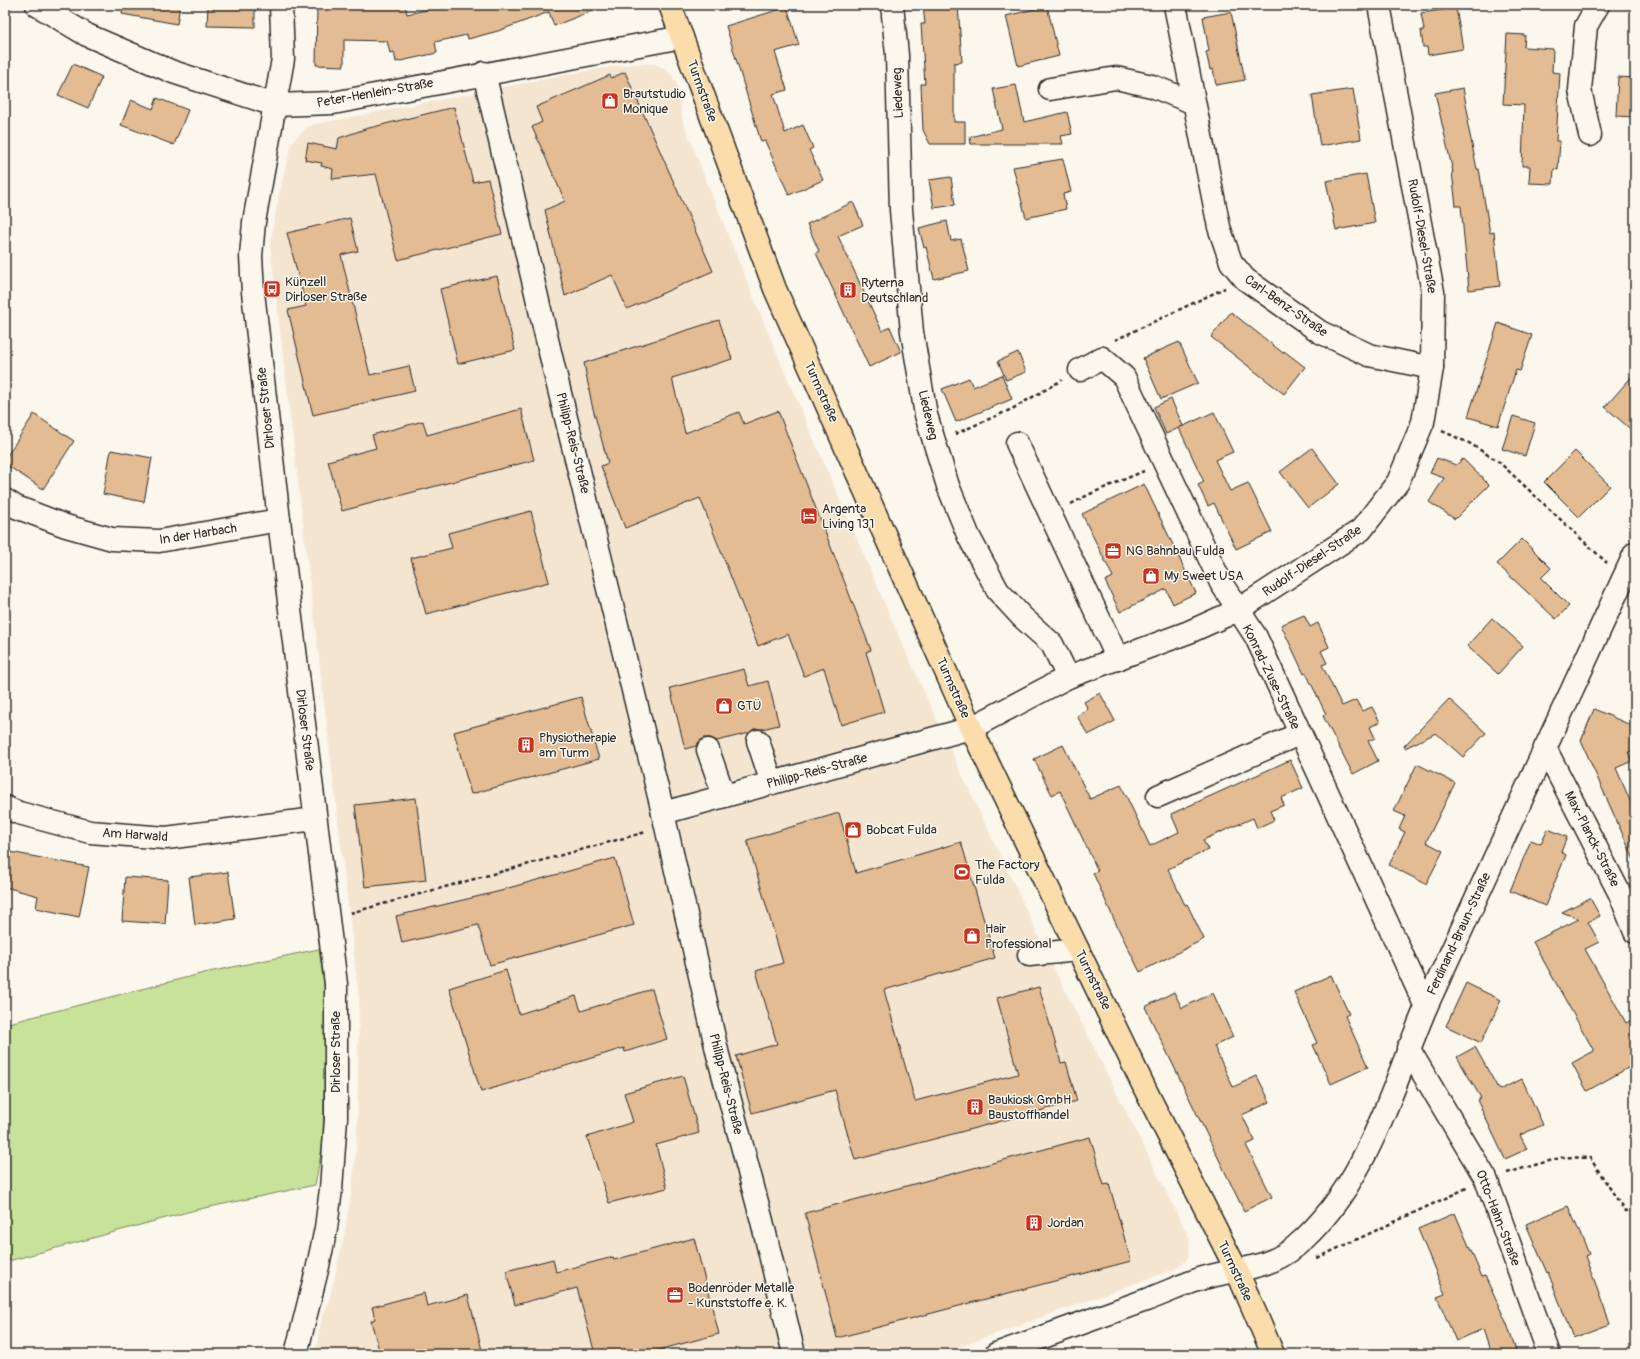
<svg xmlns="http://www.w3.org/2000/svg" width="1640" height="1359" font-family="Pangolin,sans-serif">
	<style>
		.built { fill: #f4e5d1 }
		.green { fill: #c7e299; stroke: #798662 }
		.building { fill: #e3bc93; stroke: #2b2b2b }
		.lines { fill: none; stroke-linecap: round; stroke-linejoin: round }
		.minor-casing { stroke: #2b2b2b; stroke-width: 25 }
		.major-casing { stroke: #2b2b2b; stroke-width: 25 }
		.path { stroke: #2b2b2b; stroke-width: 2.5; stroke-dasharray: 4 3; stroke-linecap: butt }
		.minor { stroke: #fbf7ec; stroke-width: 22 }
		.major { stroke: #fbddab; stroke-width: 22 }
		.labels { text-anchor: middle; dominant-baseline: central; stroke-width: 3; stroke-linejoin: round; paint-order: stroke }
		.street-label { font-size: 13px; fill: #2b2b2b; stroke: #fbf7ec }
		.poi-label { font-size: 13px; fill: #2b2b2b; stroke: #fbf7ec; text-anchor: start }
	</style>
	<rect width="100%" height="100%" fill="#fbf7ec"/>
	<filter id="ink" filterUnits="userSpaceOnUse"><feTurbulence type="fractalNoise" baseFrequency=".025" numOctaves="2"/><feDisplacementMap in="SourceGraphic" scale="8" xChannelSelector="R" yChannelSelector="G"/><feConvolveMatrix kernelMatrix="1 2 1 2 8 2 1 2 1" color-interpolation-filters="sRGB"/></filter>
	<g filter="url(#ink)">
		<path class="built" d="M632,64H654L664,68L671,74L677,84L683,122L739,262L779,359L900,639L963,777L1051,962L1187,1233L1190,1240L1189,1254L1186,1261L1175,1269L940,1354H315L321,1320L330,1297L345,1231L352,1188L357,1140L359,998L270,245L279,194L292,142L307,127L316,124L586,71Z"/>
		<path class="green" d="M319,949L326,998L323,1143L315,1185L195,1210L5,1262V1024L204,973Z"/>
		<g class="building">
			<path d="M123,5H180L177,24L122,14Z"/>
			<path d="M208,5H255V27L207,26Z"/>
			<path d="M317,5H405L407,14L449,5H604V6L554,26L549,12L498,31L468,39L467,35L435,42L437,53L396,62L394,52L390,53L387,41L344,40V66L316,65Z"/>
			<path d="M923,5H958L962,62L954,63V122H965V144H930L923,130L921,84H925L921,24H925Z"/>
			<path d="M1047,6L1059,56L1018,66L1006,16Z"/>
			<path d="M787,7L799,45L775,52L787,90L773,94L785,133L803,125L813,148L809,150L823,180L789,195L765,141L761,142L726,26Z"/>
			<path d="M1456,8L1463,49L1428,55L1427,47H1423L1421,30H1424L1421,13Z"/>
			<path d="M1231,12L1245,80L1216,85L1213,69L1210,70L1206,52L1209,51L1203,17Z"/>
			<path d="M1507,34L1525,35L1524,47L1553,49L1552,72L1560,73L1556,141H1560L1558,170L1554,169L1553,184L1529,183L1530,166H1522L1524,105L1503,104Z"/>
			<path d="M73,64L102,77L88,108L58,95Z"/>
			<path d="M625,72L713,271L627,309L612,275L565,296L545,210L565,201L532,127L542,122L536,107L610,75L611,78Z"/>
			<path d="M1618,77L1635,78V117L1616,116Z"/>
			<path d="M1016,85L1024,122L1067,112L1072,134L1061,136L1063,144H971L970,137L1002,129L993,89Z"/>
			<path d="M1463,88L1469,120L1467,121L1477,169H1479L1490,233L1494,232L1500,286L1469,290L1461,206H1456L1452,172H1453L1435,93Z"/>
			<path d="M1353,89L1361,139L1320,146L1312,95Z"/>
			<path d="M157,98L188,110L174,145L121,125L131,100L153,109Z"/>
			<path d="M454,107L473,182L488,179L502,234L398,260L376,174L332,179L333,169L321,166L322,163L305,160L308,143L337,149L339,138L365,129Z"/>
			<path d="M1063,159L1071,192L1063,194L1066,209L1026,218L1013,167Z"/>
			<path d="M1366,174L1375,223L1336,230L1326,181Z"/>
			<path d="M951,177L955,205L934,208L929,180Z"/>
			<path d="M853,202L863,225L838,236L882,331L890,327L901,352L869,367L816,253L819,251L807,224Z"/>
			<path d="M350,218L358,251L341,255L370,375L409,366L415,391L313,415L288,310L306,306L287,233Z"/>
			<path d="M947,221L951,241L961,239L969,271L934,279L926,247L924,248L919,228Z"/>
			<path d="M497,276L515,350L458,364L440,289Z"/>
			<path d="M1231,312L1283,353L1284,351L1305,367L1284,394L1211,337Z"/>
			<path d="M719,320L732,359L672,378L685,433L739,412L744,424L778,411L871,650L866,652L884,712L841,725L824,668L804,676L788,634L758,646L700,498L625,528L601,466L608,463L592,405L584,363Z"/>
			<path d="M1498,323L1532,335L1520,371L1516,370L1498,426L1468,417Z"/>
			<path d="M1179,342L1198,383L1161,399L1143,358Z"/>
			<path d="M1018,352L1026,372L1006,380L998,361Z"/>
			<path d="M1635,373V433L1605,407Z"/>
			<path d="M1002,375L1012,399L956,422L942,389L969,378L973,387Z"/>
			<path d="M1171,399L1183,426L1166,434L1154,407Z"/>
			<path d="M521,409L534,460L342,511L328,461L376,448L372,435L423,421L427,435Z"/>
			<path d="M1214,412L1233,452L1215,460L1230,491L1248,483L1272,532L1236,549L1214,503L1208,506L1198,485L1204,482L1179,428Z"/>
			<path d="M34,414L74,441L43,489L5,464V459Z"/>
			<path d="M1513,416L1535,423L1525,456L1502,449Z"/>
			<path d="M1312,448L1339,484L1308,508L1280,472Z"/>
			<path d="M111,450L152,458L144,502L103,494Z"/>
			<path d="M1575,451L1610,486L1579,517L1544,482Z"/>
			<path d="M1437,458L1456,465L1463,459L1479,475L1483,477V479L1489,485L1455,519L1429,502L1444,478L1430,473Z"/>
			<path d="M1144,484L1196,593L1173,604L1166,589L1120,612L1105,581L1113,577L1082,514Z"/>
			<path d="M531,511L549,582L426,614L411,558L452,548L448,533Z"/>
			<path d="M1522,539L1551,568L1541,578L1569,606L1556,619L1497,564Z"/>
			<path d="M1304,615L1310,627L1318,623L1329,647L1321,651L1327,663L1322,665L1342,706L1356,700L1362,711L1372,707L1380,722L1370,727L1375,738L1368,741L1378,761L1353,774L1323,716L1326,714L1306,673L1304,674L1281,625Z"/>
			<path d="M1492,618L1523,646L1498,674L1467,646Z"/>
			<path d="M744,669L749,686L768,681L779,725L762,729H754L749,733L717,741L711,738H704L699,742L696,746L685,749L670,688Z"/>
			<path d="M1100,693L1115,721L1088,735L1077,716L1088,709L1084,702Z"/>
			<path d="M581,697L599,759L471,794L454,732Z"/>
			<path d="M1449,699L1486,733L1463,757L1436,733L1405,748L1404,746Z"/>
			<path d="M1594,709L1635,727V751L1628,752L1632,761L1616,768L1635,812V862L1581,741Z"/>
			<path d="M1063,745L1090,799L1121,785L1150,846L1179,832L1171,814L1290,760L1303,788L1281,798L1284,805L1270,811L1274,820L1257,828L1253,818L1203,840L1208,850L1168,869L1185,905L1187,904L1204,939L1140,972L1117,926L1093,873L1098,871L1060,791L1052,795L1034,759Z"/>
			<path d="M1417,764L1455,783L1426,842L1443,851L1426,884L1389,865L1405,832L1399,829L1405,816L1394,811Z"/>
			<path d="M416,798L426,880L365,887L355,805Z"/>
			<path d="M839,813L856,873L961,842L995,958L884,990L915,1101L1018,1074L997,998L1039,987L1061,1063L1066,1062L1077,1101L855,1160L835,1090L752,1113L736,1056L777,1044L756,971L783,963L747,840Z"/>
			<path d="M1548,829L1567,837L1561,852L1566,855L1545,906L1510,891L1531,840L1541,844Z"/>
			<path d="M5,851L89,867L79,917L36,908L38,896L5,887Z"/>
			<path d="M615,858L634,925L490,965L478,925L402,943L396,916L505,890V889Z"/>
			<path d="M228,872L235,919L195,925L189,877Z"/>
			<path d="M125,877L168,880L165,924L122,921Z"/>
			<path d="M1590,898L1600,916L1588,922L1599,942L1585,949L1626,1023L1635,1018V1064L1587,1091L1572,1063L1594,1051L1533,942L1579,919L1562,912Z"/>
			<path d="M506,970L519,1014L576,996L581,1011L652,989L667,1039L625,1052L624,1048L481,1092L449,988Z"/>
			<path d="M1331,975L1349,1014L1345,1016L1368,1067L1331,1084L1313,1045L1317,1043L1294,992Z"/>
			<path d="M1466,983L1501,1000L1481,1043L1446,1026Z"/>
			<path d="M1174,992L1182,1008L1213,993L1233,1037L1214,1046L1233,1087L1257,1076L1270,1102L1242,1115L1255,1141L1246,1145L1272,1197L1244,1211L1145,1007Z"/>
			<path d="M1475,1047L1499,1090L1522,1079L1543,1125L1520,1135L1527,1149L1505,1159L1477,1100L1481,1098L1457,1057Z"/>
			<path d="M683,1076L699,1133L656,1145L667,1188L609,1203L587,1137L633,1122L624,1093Z"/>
			<path d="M1090,1137L1104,1185L1109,1184L1131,1261L837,1338L805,1213Z"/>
			<path d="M1568,1206L1589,1254L1585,1256L1610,1324L1573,1338L1548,1272L1547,1273L1526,1224Z"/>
			<path d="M1455,1213L1482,1277L1485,1276L1507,1324L1517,1354H1491L1483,1329L1456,1341L1437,1297L1445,1294L1418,1229Z"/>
			<path d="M694,1238L719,1334L643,1354H595L577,1288L515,1305L506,1271L553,1259L556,1272L613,1257L614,1260Z"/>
			<path d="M424,1293L427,1306L468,1295L483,1354H380L371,1321L375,1319L372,1307Z"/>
		</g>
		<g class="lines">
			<defs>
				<g id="minor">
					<path d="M37,5L87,35L173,72L275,105L333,103L682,37"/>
					<path d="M281,5L283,59L254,222L251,256L253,292L279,520L336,984V1118L331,1189L326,1228L318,1266L296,1354"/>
					<path d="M1175,5L1219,227L1231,262L1245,279L1320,332L1369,355L1432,368"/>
					<path d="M484,73L554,369L660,800L718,1055L762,1221L794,1354"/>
					<path d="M1050,89L1116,78L1152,86L1194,103"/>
					<path d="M1590,135L1580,90L1586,26L1598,5"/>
					<path d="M1080,370L1102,358L1124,377L1221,583L1256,637L1426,1007"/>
					<path d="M1017,443L1118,659"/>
					<path d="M5,500L16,507L66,526L112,539L159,541L279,520"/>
					<path d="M1068,677L1189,632L1238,610L1361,530L1398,482L1423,422L1432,368L1433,292L1379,5"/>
					<path d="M758,741L772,783"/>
					<path d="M1545,748L1620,894L1635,932"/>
					<path d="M708,750L724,796"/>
					<path d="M1158,796L1299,734"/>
					<path d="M5,807L19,813L90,832L166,838L315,819"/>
					<path d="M663,813L971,728L1068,677L1052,644L1022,617L998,591L969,537L948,486L926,415L912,332L901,210L897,55L892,5"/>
					<path d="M1029,955L1078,950"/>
					<path d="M1408,1048L1486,1179L1549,1354"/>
					<path d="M996,1354C1046,1336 1096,1318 1146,1300C1165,1293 1184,1284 1203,1278C1235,1269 1270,1269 1296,1246C1367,1186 1391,1089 1426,1007L1635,553"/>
				</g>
				<path id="major" d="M670,5L775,289L971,728L1146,1091L1237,1271L1273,1354"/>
			</defs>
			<use href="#minor" class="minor-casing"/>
			<use href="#major" class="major-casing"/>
			<g class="path">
				<path d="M1115,340L1225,288"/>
				<path d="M1442,431L1469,443L1499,462L1607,563"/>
				<path d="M955,434L1012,409L1062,380"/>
				<path d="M1071,504L1090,494L1144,471"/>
				<path d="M350,913L646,832"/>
				<path d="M1507,1173L1563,1157L1590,1158L1625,1211H1635"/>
				<path d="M1317,1258L1467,1188"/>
			</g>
			<use href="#minor" class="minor"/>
			<use href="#major" class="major"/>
		</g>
	</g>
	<defs>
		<symbol id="shop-square" viewBox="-11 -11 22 22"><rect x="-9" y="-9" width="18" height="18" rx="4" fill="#c8321e" stroke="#fbf7ec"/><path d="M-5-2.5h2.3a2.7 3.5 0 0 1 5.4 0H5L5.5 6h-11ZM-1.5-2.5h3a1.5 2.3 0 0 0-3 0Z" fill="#fff"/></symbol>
		<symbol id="bus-square" viewBox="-11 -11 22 22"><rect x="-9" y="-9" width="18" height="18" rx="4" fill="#c8321e" stroke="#fbf7ec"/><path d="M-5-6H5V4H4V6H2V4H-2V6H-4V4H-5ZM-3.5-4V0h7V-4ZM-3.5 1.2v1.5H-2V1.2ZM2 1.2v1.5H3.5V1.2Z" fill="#fff"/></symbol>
		<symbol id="building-square" viewBox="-11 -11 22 22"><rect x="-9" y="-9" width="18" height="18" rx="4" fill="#c8321e" stroke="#fbf7ec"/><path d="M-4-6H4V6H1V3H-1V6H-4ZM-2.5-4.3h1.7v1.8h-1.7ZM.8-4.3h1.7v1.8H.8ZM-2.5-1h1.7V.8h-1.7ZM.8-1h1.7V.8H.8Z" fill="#fff"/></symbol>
		<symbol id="hotel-square" viewBox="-11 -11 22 22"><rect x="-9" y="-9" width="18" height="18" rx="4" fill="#c8321e" stroke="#fbf7ec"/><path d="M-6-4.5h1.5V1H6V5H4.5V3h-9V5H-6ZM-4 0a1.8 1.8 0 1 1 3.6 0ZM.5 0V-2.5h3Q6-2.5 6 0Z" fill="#fff"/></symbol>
		<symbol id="office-square" viewBox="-11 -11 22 22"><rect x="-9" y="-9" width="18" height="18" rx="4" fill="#c8321e" stroke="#fbf7ec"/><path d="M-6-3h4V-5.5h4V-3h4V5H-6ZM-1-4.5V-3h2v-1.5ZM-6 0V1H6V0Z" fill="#fff"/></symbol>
		<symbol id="stadium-square" viewBox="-11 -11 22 22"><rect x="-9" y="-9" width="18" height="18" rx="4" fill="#c8321e" stroke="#fbf7ec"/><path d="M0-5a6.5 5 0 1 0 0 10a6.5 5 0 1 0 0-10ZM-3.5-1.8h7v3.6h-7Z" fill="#fff"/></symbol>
	</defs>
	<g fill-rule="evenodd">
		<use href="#shop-square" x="600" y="91" width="20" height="20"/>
		<use href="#bus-square" x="262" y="279" width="20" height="20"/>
		<use href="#building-square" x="838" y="280" width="20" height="20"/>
		<use href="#hotel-square" x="799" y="506" width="20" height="20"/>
		<use href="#office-square" x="1103" y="541" width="20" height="20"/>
		<use href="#shop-square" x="1141" y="566" width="20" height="20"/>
		<use href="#shop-square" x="714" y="696" width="20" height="20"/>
		<use href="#building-square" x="516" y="735" width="20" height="20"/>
		<use href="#shop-square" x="843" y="820" width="20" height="20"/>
		<use href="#stadium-square" x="952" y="862" width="20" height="20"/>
		<use href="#shop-square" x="962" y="926" width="20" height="20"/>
		<use href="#building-square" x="965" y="1097" width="20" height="20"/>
		<use href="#building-square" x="1024" y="1213" width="20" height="20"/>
		<use href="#office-square" x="665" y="1285" width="20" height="20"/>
	</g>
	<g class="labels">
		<g class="street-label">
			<text transform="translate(702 91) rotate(70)">Turmstraße</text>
			<text transform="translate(375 93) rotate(-10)">Peter-Henlein-Straße</text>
			<text transform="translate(898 93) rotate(-92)">Liedeweg</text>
			<text transform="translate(1422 236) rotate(80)">Rudolf-Diesel-Straße</text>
			<text transform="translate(1286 306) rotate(35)">Carl-Benz-Straße</text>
			<text transform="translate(821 392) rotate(66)">Turmstraße</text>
			<text transform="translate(266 408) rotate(-96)">Dirloser Straße</text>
			<text transform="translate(928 415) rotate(77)">Liedeweg</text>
			<text transform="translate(573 443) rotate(76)">Philipp-Reis-Straße</text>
			<text transform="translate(198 534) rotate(-9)">In der Harbach</text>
			<text transform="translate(1312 561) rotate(-34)">Rudolf-Diesel-Straße</text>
			<text transform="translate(1271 677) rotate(64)">Konrad-Zuse-Straße</text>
			<text transform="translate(953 688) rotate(66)">Turmstraße</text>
			<text transform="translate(305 730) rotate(83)">Dirloser Straße</text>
			<text transform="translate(817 771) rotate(-15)">Philipp-Reis-Straße</text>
			<text transform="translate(135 835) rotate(4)">Am Harwald</text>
			<text transform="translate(1592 839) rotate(63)">Max-Planck-Straße</text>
			<text transform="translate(1459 934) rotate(-65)">Ferdinand-Braun-Straße</text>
			<text transform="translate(1093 980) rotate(64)">Turmstraße</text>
			<text transform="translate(336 1052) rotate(-90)">Dirloser Straße</text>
			<text transform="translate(726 1084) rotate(76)">Philipp-Reis-Straße</text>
			<text transform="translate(1498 1218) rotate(69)">Otto-Hahn-Straße</text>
			<text transform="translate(1235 1271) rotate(65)">Turmstraße</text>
		</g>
		<g class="poi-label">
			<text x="623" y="94">Brautstudio<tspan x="623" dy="15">Monique</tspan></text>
			<text x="285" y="282">Künzell<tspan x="285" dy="15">Dirloser Straße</tspan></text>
			<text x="861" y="283">Ryterna<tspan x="861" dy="15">Deutschland</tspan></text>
			<text x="822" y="509">Argenta<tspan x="822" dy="15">Living 131</tspan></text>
			<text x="1126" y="551">NG Bahnbau Fulda</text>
			<text x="1164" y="576">My Sweet USA</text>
			<text x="737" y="706">GTÜ</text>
			<text x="539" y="738">Physiotherapie<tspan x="539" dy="15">am Turm</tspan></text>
			<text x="866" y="830">Bobcat Fulda</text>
			<text x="975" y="865">The Factory<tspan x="975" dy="15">Fulda</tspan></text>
			<text x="985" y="929">Hair<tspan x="985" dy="15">Professional</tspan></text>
			<text x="988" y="1100">Baukiosk GmbH<tspan x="988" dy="15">Baustoffhandel</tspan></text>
			<text x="1047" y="1223">Jordan</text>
			<text x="688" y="1288">Bodenröder Metalle<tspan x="688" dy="15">- Kunststoffe e. K.</tspan></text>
		</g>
	</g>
	<rect width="1640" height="1359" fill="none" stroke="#fbf7ec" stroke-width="20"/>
	<rect x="10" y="10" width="1620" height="1339" fill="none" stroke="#2b2b2b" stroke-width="1.5" filter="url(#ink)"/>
</svg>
